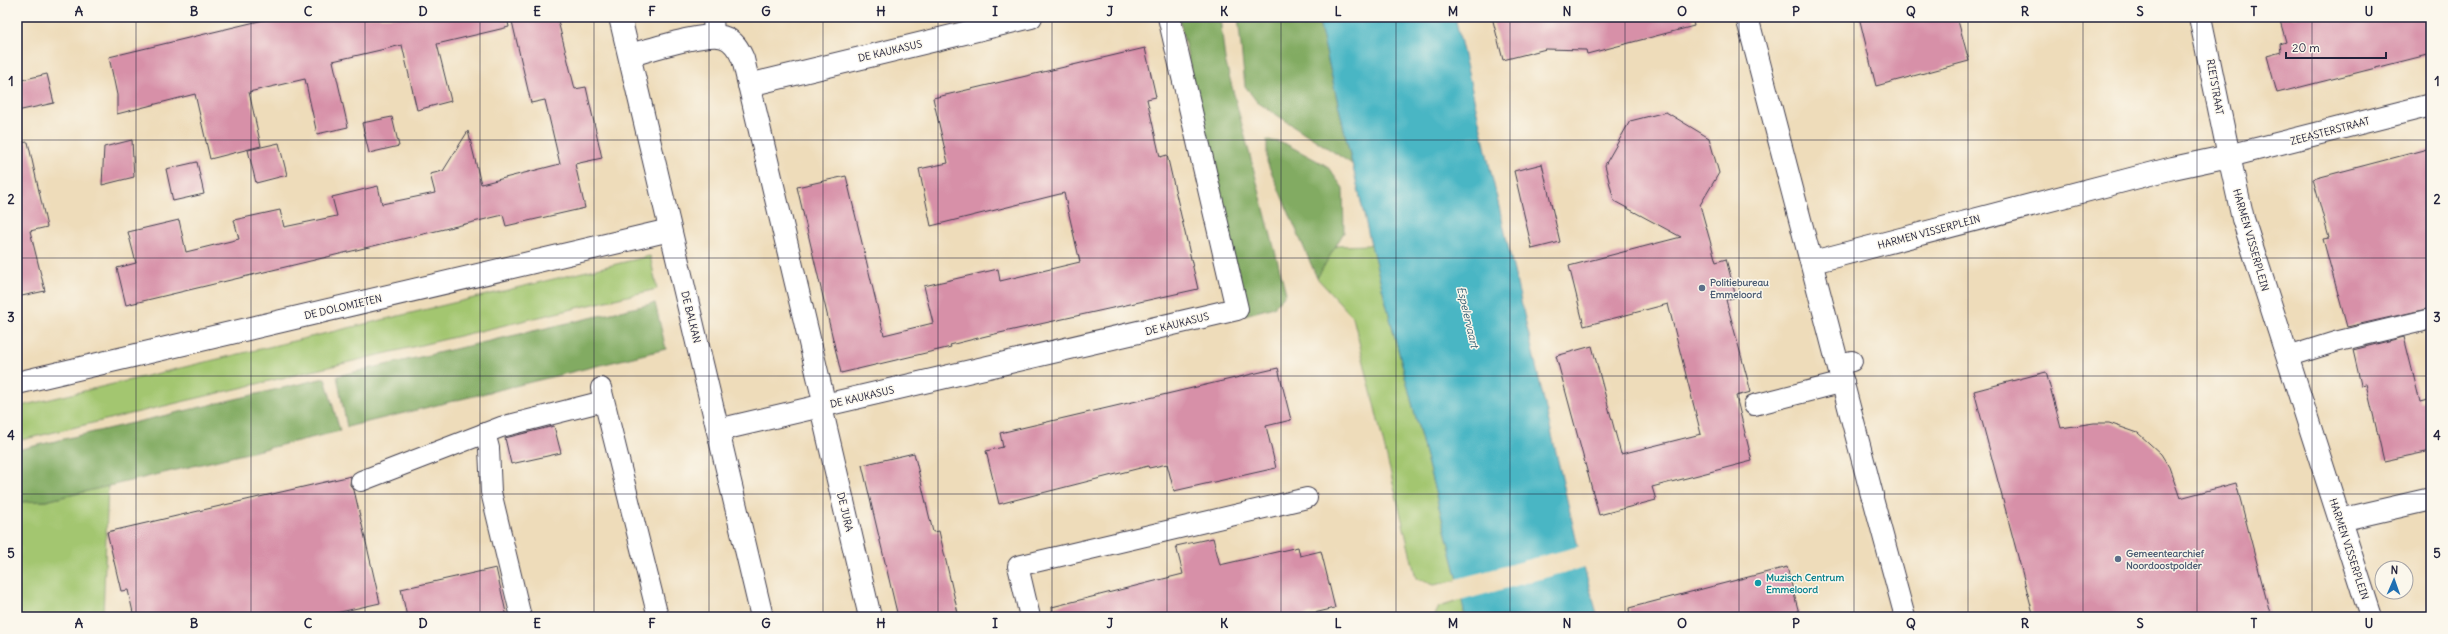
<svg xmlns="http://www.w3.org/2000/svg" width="2448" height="634" font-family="Delius,sans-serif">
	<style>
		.green { fill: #a3c670; stroke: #627456 }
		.forest { fill: #82ab62; stroke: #52664e }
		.water { fill: #49b6c4; stroke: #366c80 }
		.pier { fill: #eedcba }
		.building { fill: #d790a8 }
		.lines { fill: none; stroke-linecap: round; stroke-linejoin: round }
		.lane-casing { stroke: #413e4e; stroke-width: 22 }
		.street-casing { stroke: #413e4e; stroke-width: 24 }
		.lane { stroke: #fff; stroke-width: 20 }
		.street { stroke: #fff; stroke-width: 22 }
		.grid { fill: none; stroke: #22223b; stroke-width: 1; stroke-opacity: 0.55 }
		.service-dot { fill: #5c6f8a; stroke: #fbf7ec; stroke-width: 1.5 }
		.culture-dot { fill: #0f9aa8; stroke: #fbf7ec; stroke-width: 1.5 }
		.labels { text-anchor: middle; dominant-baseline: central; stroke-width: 3; stroke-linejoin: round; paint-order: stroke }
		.street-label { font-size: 10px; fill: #22223b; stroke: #fbf7ec }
		.service-label { font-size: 10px; font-weight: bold; fill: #4e5e75; stroke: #fbf7ec; text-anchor: start }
		.culture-label { font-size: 10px; font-weight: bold; fill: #0d838f; stroke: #fbf7ec; text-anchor: start }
		.water-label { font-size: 11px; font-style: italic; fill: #325d72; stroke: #fbf7ec }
		.neatline { fill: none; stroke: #22223b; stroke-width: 1.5 }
		.grid-label { font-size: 13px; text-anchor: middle; font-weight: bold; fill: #22223b }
	</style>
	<rect width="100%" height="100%" fill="#fbf7ec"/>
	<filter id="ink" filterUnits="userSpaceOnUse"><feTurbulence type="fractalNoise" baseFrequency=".025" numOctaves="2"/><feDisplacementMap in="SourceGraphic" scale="8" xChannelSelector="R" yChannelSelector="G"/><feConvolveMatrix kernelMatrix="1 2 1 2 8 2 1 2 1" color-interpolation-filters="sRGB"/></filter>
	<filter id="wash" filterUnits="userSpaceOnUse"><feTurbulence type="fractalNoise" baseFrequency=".012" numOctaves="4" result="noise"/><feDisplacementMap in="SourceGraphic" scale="16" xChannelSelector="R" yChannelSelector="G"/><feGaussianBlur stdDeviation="0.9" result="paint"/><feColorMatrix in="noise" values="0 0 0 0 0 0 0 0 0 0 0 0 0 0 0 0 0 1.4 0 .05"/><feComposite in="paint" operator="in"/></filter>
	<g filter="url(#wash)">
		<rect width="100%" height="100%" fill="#eedcba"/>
		<g class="green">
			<path d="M1371,245L1458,580L1434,585L1416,578L1353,317L1317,278L1335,246Z"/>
			<path d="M650,256L657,289L17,441V407Z"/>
			<path d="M108,485L103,617H17V502L46,501Z"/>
			<path d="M1462,600L1465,617H1434L1439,607Z"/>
		</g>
		<g class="forest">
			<path d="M1179,17H1220L1225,60L1286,293L1274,307L1245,315Z"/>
			<path d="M1238,17H1318L1352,164L1257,102L1245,86Z"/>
			<path d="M1267,140L1284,143L1327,166L1343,188L1344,232L1317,278L1267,162Z"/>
			<path d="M655,303L666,349L347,427L337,376Z"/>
			<path d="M325,378L340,431L46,501L17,502V450Z"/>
		</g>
		<path class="water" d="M1318,17H1455L1578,547L1598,617H1465L1458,580L1371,245Z"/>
		<path class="pier" d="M1580,546L1585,567L1460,601L1456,579Z"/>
		<g id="blocks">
			<g class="building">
				<path d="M276,17H507L509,27L437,44L451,101L417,110L402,45L333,61L348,127L317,134L305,79L249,92L261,146L210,159L195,94L117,114V95L109,57Z"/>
				<path d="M511,17H557L575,89L586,87L602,158L575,164L585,208L506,226L503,215L126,305L117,268L136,263L128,232L179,220L186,252L239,239L234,220L280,210L284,227L337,216L332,197L378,186L382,204L435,193L430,174L443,171L468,131L481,184L560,164L545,100L531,103Z"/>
				<path d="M1492,17H1692L1694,26L1587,54L1586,50L1546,49L1503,60Z"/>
				<path d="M1859,17H1957L1969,61L1876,86Z"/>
				<path d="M2279,17H2431V54L2277,93L2267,56L2281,52L2280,44L2286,42Z"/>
				<path d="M1145,48L1156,97L1147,99L1160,157L1167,155L1198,289L986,336L950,345L951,347L841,373L797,187L846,176L884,335L933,323L924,286L998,269L1000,281L1080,262L1064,193L931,226L919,169L948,163L933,98Z"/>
				<path d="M47,74L54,103L17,111V81Z"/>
				<path d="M1666,112L1709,138L1719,173L1700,205L1716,262L1726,259L1736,297L1726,300L1751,392L1736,396L1752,461L1652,487L1656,500L1599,515L1556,356L1592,346L1621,454L1701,434L1668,304L1584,326L1569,266L1681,237L1614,201L1605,165L1630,121Z"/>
				<path d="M392,117L399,146L369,153L362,123Z"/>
				<path d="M132,140L134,177L102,185L104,147Z"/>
				<path d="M28,142L47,227L30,231L45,291L17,297V143Z"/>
				<path d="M279,143L287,175L256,183L248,150Z"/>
				<path d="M2431,148V308L2347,327L2323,239L2329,238L2313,179Z"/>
				<path d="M197,162L204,194L173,201L166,169Z"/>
				<path d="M1542,164L1560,242L1532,249L1514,171Z"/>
				<path d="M2404,337L2420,402L2431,399V451L2384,461L2366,384L2361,385L2353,350Z"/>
				<path d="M1278,368L1291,420L1266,426L1276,468L1174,491L1167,464L1149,468L1148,466L999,504L986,451L1003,447L1000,433Z"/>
				<path d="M2046,372L2061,428L2094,423H2109L2138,433L2161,454L2169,467L2180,498L2236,483L2271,617H2034L1974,391Z"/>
				<path d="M554,426L561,453L511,464L505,438Z"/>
				<path d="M914,453L933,532L939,531L958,613L941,617H898L862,465Z"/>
				<path d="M351,476L350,485L354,490L380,603L318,617H134L128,590L121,591L107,532Z"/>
				<path d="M1213,538L1220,565L1298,547L1300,556L1321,551L1335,608L1298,617H1053L1052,607L1183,574L1176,546Z"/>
				<path d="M1787,567L1800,617H1630L1629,608Z"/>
				<path d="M496,568L507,617H407L401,589Z"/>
			</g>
		</g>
	</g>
	<g filter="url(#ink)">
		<use href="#blocks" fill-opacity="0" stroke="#413e4e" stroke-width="1"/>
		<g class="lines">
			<defs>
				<g id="lane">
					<path d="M713,17L714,35"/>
					<path d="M2287,357L2335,342L2431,319"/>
					<path d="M1839,364L1852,361"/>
					<path d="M601,388L658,617"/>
					<path d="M1754,405L1844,382"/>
					<path d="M485,433L489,448L491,492L521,617"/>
					<path d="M361,481L501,427L604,401"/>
					<path d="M1872,495L1905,617"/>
					<path d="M1030,617L1018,566L1307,498"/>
				</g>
				<g id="street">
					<path d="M620,17L762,617"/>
					<path d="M1747,17L1872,495"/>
					<path d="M2200,17L2229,156L2431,105"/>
					<path d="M630,55C650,50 706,31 723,37C734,40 739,50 743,59L825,406"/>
					<path d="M749,85L1031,17"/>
					<path d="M1813,262L2173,168L2229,156L2243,219L2371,617"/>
					<path d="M17,383L670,230"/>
					<path d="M821,407L870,617"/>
					<path d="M718,430L1237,309L1169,17"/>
					<path d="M2340,520L2431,499"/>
				</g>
			</defs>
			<use href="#lane" class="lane-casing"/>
			<use href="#street" class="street-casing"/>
			<use href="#lane" class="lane"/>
			<use href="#street" class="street"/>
		</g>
	</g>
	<path class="grid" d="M136,17V617M251,17V617M365,17V617M480,17V617M594,17V617M709,17V617M823,17V617M938,17V617M1052,17V617M1167,17V617M1281,17V617M1396,17V617M1510,17V617M1625,17V617M1739,17V617M1854,17V617M1968,17V617M2083,17V617M2197,17V617M2312,17V617M17,140H2431M17,258H2431M17,376H2431M17,494H2431"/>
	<g class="service-dot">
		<circle cx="1702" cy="288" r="4"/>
		<circle cx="2118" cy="559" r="4"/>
	</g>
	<circle class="culture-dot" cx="1758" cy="583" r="4"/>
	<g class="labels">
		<g class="street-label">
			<text transform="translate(890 51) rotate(-13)">DE KAUKASUS</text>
			<text transform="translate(2215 87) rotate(80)">RIETSTRAAT</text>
			<text transform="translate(2330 131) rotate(-15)">ZEEASTERSTRAAT</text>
			<text transform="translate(1929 232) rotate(-15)">HARMEN VISSERPLEIN</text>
			<text transform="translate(2251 240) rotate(74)">HARMEN VISSERPLEIN</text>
			<text transform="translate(343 307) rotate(-13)">DE DOLOMIETEN</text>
			<text transform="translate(691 317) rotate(76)">DE BALKAN</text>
			<text transform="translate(1177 324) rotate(-14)">DE KAUKASUS</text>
			<text transform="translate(862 397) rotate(-13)">DE KAUKASUS</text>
			<text transform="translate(845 512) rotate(77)">DE JURA</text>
			<text transform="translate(2349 549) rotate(72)">HARMEN VISSERPLEIN</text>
		</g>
		<g class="service-label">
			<text x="1710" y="282">Politiebureau<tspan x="1710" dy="12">Emmeloord</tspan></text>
			<text x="2126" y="553">Gemeentearchief<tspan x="2126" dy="12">Noordoostpolder</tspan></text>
		</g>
		<g class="culture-label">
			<text x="1766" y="577">Muzisch Centrum<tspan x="1766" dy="12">Emmeloord</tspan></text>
		</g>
		<g class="water-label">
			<text transform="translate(1468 317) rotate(77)">Espelervaart</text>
		</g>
	</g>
	<rect width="2448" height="634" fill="none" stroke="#fbf7ec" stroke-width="44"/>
	<g transform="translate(2394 580) rotate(2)"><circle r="19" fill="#fbf7ec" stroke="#a4a2a5"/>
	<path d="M0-3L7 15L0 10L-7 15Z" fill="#1f6fb2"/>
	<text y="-6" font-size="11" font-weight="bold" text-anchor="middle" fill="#22223b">N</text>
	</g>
	<path d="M2286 52v6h100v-6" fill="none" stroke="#22223b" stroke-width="2"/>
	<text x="2292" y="52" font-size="12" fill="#22223b" stroke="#fbf7ec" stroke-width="3" paint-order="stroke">20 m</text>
	<rect x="22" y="22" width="2404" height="590" class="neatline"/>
	<g class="grid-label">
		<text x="79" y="16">A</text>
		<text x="194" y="16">B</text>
		<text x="308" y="16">C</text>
		<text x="423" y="16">D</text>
		<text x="537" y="16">E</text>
		<text x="652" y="16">F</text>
		<text x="766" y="16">G</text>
		<text x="881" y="16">H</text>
		<text x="995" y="16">I</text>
		<text x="1110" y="16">J</text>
		<text x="1224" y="16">K</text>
		<text x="1338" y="16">L</text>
		<text x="1453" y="16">M</text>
		<text x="1567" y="16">N</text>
		<text x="1682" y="16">O</text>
		<text x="1796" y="16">P</text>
		<text x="1911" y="16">Q</text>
		<text x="2025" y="16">R</text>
		<text x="2140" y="16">S</text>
		<text x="2254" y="16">T</text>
		<text x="2369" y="16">U</text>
		<text x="11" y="86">1</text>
		<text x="2437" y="86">1</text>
		<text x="11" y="204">2</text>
		<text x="2437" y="204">2</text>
		<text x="11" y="322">3</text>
		<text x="2437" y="322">3</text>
		<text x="11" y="440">4</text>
		<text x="2437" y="440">4</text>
		<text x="11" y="558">5</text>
		<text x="2437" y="558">5</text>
		<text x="79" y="628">A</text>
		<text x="194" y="628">B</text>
		<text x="308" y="628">C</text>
		<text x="423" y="628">D</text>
		<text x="537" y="628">E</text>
		<text x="652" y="628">F</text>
		<text x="766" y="628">G</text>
		<text x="881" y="628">H</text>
		<text x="995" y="628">I</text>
		<text x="1110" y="628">J</text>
		<text x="1224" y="628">K</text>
		<text x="1338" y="628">L</text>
		<text x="1453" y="628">M</text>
		<text x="1567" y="628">N</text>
		<text x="1682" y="628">O</text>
		<text x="1796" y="628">P</text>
		<text x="1911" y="628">Q</text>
		<text x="2025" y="628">R</text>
		<text x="2140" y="628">S</text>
		<text x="2254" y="628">T</text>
		<text x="2369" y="628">U</text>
	</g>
</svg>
